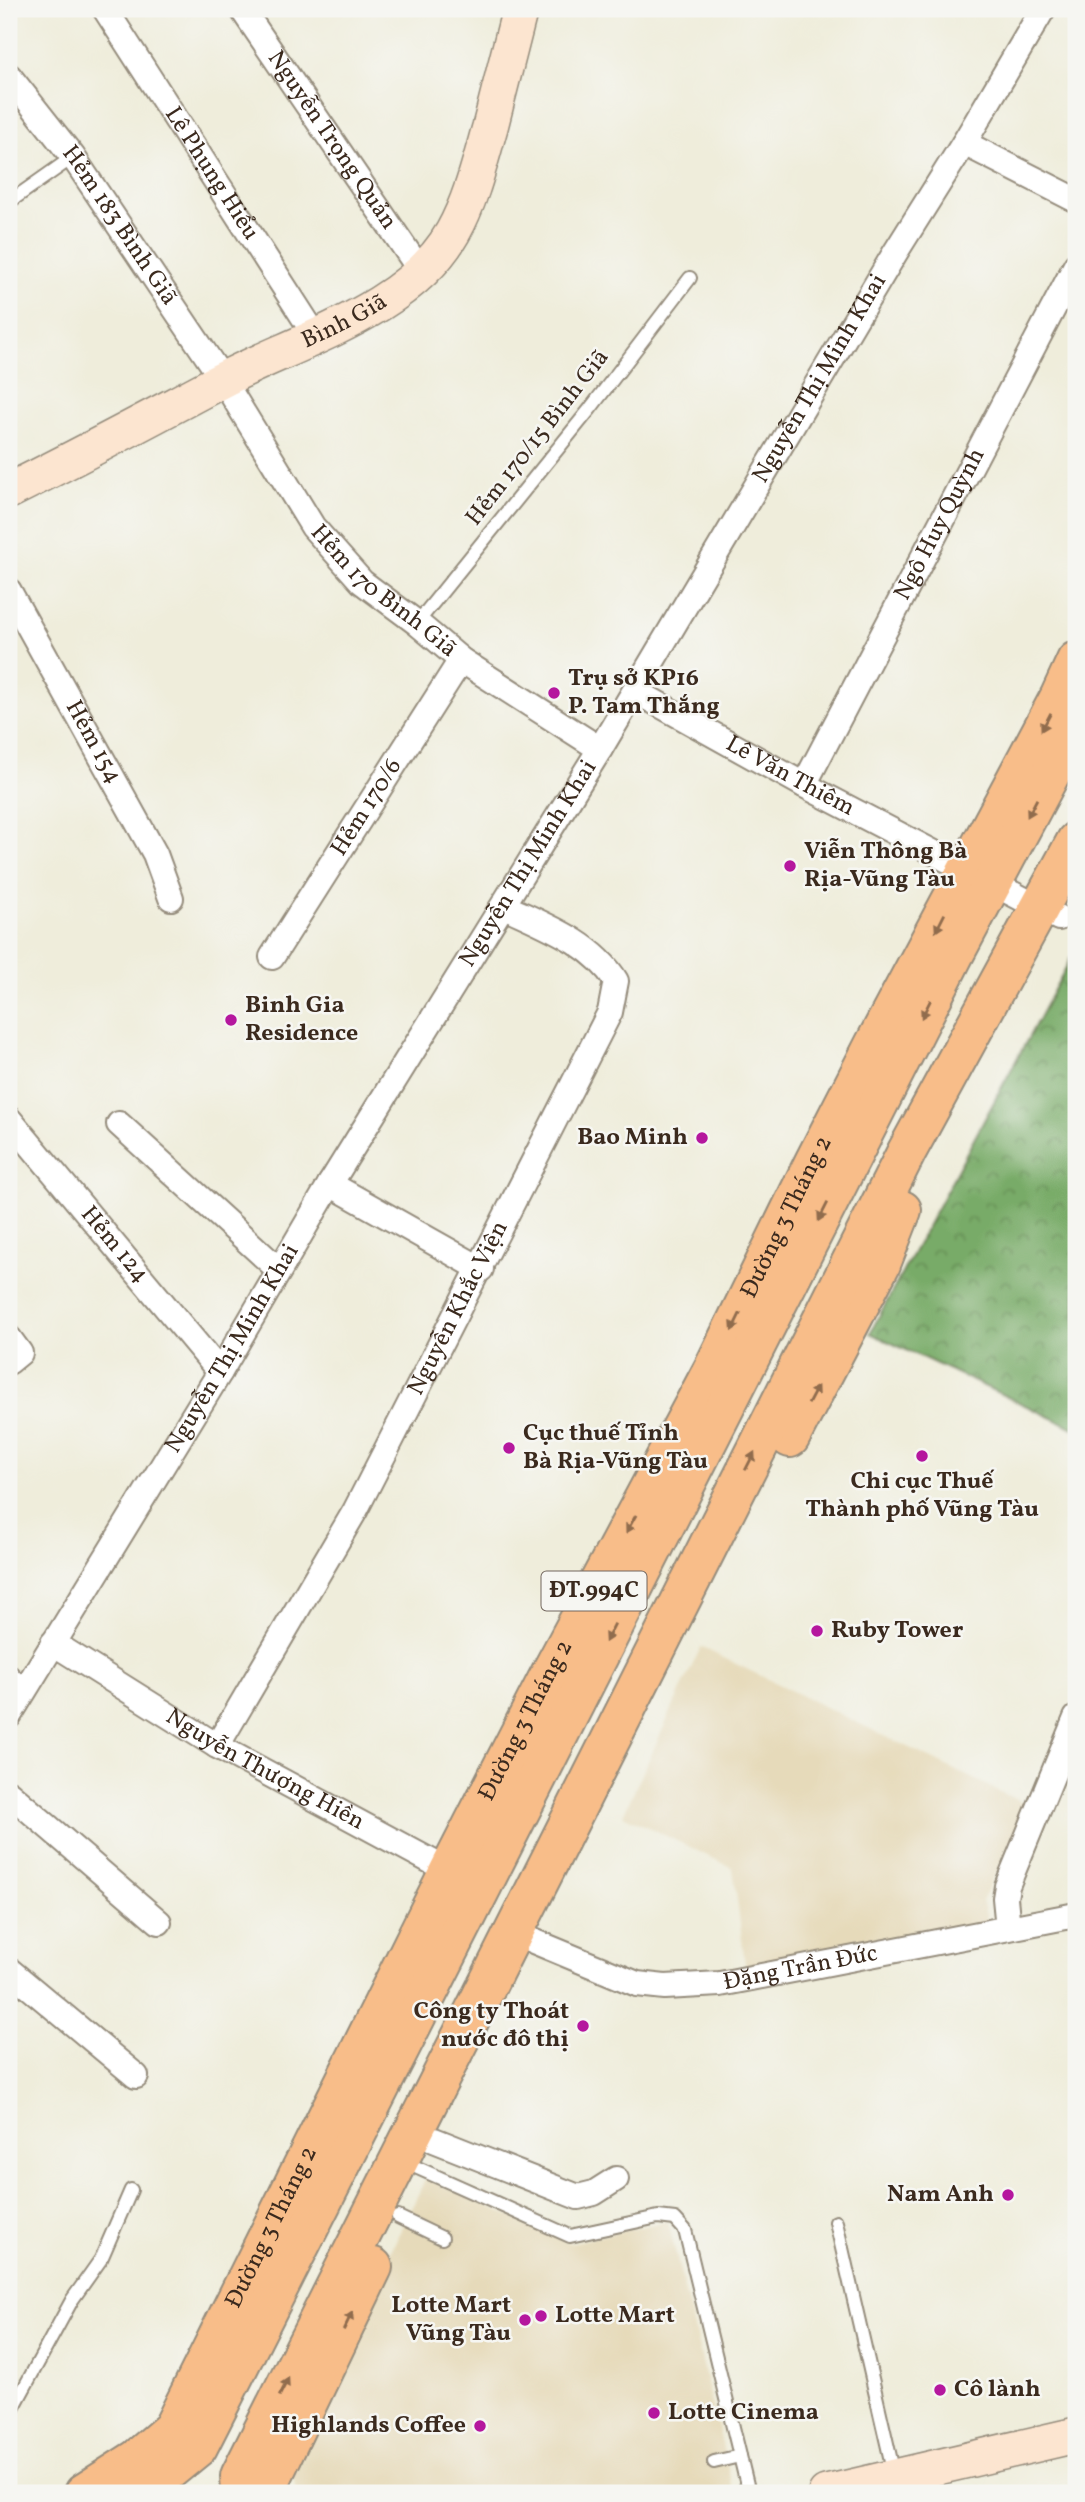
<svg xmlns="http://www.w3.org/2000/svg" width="1085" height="2502" font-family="Vollkorn,serif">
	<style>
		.built { fill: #e6daba }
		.forest { fill: url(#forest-crowns); stroke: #5a6a42; stroke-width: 2 }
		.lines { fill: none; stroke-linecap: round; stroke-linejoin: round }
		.lane-casing { stroke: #958c7c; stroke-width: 16 }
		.street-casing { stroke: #958c7c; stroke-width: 28 }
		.secondary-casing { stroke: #958c7c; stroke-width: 38 }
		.primary-casing { stroke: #958c7c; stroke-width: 42 }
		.lane { stroke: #fff; stroke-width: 12 }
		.street { stroke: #fff; stroke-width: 24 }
		.secondary { stroke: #fce5d0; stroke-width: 35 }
		.primary { stroke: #f8bd89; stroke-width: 38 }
		.oneway { fill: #906c4e }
		.poi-dot { fill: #b5179e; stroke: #f6f6f2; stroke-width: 2.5 }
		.labels { text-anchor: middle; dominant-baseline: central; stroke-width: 5; stroke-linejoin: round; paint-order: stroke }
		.shield { fill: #f6f6f2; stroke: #73675e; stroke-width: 2 }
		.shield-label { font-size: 23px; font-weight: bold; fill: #3b2a1e }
		.street-label { font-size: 24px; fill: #3b2a1e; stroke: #f6f6f2 }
		.poi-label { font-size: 24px; font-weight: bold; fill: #3b2a1e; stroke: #f6f6f2; text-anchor: start }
	</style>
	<defs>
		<pattern id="forest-crowns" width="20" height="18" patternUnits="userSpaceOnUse" patternTransform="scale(1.75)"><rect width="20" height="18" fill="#78ab67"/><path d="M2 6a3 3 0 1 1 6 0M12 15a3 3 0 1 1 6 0" fill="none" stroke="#648b54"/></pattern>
	</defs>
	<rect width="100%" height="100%" fill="#f6f6f2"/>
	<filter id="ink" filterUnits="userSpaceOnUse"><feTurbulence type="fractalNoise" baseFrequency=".0143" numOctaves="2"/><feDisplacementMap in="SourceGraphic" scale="14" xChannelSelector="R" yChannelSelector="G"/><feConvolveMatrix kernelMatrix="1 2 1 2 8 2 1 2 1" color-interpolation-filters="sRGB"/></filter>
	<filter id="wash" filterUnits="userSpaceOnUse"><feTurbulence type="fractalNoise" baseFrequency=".00686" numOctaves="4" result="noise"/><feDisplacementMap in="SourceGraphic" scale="28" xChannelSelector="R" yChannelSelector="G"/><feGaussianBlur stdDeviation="1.57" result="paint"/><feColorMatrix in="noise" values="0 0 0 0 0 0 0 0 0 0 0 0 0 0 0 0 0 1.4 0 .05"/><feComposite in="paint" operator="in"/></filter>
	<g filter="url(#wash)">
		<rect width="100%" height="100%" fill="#efeddb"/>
		<g class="built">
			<path d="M701,1647L1029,1806L982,1901L989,1925L746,1971L733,1868L623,1815Z"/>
			<path d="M426,2178L570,2243L668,2221L733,2489L724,2493H296L293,2475L298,2444Z"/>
		</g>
		<path class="forest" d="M1076,949V1429L870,1333Z"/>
	</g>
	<g filter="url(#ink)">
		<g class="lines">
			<defs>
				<g id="lane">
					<path d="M9,202L73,157"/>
					<path d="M417,623L590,409L690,278"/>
					<path d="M9,1670L26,1687"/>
					<path d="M402,2161L570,2236L658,2217L675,2219L685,2230L749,2493"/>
					<path d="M398,2217L442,2238"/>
					<path d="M836,2222L894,2474"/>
					<path d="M9,2416L72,2300L101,2259L131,2190"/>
					<path d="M714,2462L740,2456"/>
				</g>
				<g id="street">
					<path id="s1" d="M105,9L317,338"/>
					<path id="s2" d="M242,9L422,273"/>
					<path id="s3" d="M9,76L73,157L223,380L313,527L362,582L417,623L461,660L600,749"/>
					<path d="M964,143L1076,200"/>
					<path id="s4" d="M9,591L155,854L171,898"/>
					<path id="s5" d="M635,691L804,785L1059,918"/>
					<path id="s6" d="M804,785L1076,265"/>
					<path id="s7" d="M272,957L461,660"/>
					<path id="s8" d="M9,1119L220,1372"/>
					<path d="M119,1124L279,1270"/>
					<path d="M330,1184L481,1269"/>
					<path d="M9,1338L20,1353L9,1362"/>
					<path id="s9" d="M53,1643L217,1746L449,1871L463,1873"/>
					<path id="s10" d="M9,1716L220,1372L330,1184L600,749L895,253L964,143L1043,9"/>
					<path id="s11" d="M217,1746L355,1511L610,1012L616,981C592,942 544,925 504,906"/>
					<path d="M9,1793L159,1922"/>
					<path d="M1008,1928L1005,1898L1007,1886L1076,1718"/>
					<path id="s12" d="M531,1940L637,1984L665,1987L720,1984L1076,1915"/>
					<path d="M9,1970L136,2076"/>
					<path d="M434,2140L578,2197L594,2193L616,2179"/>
				</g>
				<g id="secondary">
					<path id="s13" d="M9,491C80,456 150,418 220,381C296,341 409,311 453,232C471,200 480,162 490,127C500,88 510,48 520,9"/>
					<path d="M826,2493L1076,2435"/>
				</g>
				<g id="primary">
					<path d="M790,1438L881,1264L902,1210"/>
					<path id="s14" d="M84,2493L137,2459L172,2429L449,1871L550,1674L713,1369L814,1162L874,1045L1059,698L1076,661"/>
					<path d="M136,2493L155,2482L198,2447L954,955L1076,726"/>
					<path d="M241,2493L240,2476L907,1151L1076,841"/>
					<path d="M269,2493L268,2486L373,2267"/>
				</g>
			</defs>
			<use href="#lane" class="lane-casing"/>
			<use href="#street" class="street-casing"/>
			<use href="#secondary" class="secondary-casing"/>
			<use href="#primary" class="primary-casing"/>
			<use href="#lane" class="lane"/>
			<use href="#street" class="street"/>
			<use href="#secondary" class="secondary"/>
			<use href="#primary" class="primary"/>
		</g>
		<defs><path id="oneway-solid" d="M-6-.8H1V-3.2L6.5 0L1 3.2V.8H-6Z" transform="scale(1.75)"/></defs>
		<g class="oneway">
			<use href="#oneway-solid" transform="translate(1046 722) rotate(118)"/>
			<use href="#oneway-solid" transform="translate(1032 808) rotate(118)"/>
			<use href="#oneway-solid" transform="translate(940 923) rotate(117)"/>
			<use href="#oneway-solid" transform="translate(926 1009) rotate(117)"/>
			<use href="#oneway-solid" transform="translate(823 1212) rotate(117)"/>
			<use href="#oneway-solid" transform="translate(736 1322) rotate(116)"/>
			<use href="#oneway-solid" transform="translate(813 1395) rotate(-62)"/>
			<use href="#oneway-solid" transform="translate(750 1461) rotate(-63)"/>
			<use href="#oneway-solid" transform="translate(631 1524) rotate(119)"/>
			<use href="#oneway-solid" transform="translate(610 1633) rotate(117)"/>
			<use href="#oneway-solid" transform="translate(348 2321) rotate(-64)"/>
			<use href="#oneway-solid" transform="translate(284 2387) rotate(-63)"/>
		</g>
	</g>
	<g class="poi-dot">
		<circle cx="554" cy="693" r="7"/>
		<circle cx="790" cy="866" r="7"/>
		<circle cx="231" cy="1020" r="7"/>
		<circle cx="702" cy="1138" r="7"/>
		<circle cx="509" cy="1448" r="7"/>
		<circle cx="922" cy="1456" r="7"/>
		<circle cx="817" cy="1631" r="7"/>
		<circle cx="583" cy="2026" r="7"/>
		<circle cx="1008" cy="2195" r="7"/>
		<circle cx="541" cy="2316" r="7"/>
		<circle cx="525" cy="2320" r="7"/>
		<circle cx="940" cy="2390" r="7"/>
		<circle cx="654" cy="2413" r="7"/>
		<circle cx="480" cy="2426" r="7"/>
	</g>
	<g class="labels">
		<rect class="shield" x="541.5" y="1571.5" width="105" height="39" rx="5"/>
		<g class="shield-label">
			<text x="594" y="1591">ĐT.994C</text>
		</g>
		<g class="street-label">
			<text stroke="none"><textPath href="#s2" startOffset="159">Nguyễn Trọng Quản</textPath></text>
			<text stroke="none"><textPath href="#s1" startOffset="196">Lê Phụng Hiểu</textPath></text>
			<text stroke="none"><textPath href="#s3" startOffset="186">Hẻm 183 Bình Giã</textPath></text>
			<text stroke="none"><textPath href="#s13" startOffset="376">Bình Giã</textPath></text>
			<text stroke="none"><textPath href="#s10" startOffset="1564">Nguyễn Thị Minh Khai</textPath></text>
			<text transform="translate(538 438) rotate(-52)">Hẻm 170/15 Bình Giã</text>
			<text stroke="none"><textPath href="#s6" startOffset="294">Ngô Huy Quỳnh</textPath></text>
			<text stroke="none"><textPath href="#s3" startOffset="640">Hẻm 170 Bình Giã</textPath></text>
			<text stroke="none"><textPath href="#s4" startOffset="173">Hẻm 154</textPath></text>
			<text stroke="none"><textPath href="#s5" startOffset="177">Lê Văn Thiêm</textPath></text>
			<text stroke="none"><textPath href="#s7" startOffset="177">Hẻm 170/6</textPath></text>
			<text stroke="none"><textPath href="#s10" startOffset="998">Nguyễn Thị Minh Khai</textPath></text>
			<text stroke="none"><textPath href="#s14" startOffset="1468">Đường 3 Tháng 2</textPath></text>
			<text stroke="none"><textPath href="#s8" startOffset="164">Hẻm 124</textPath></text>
			<text stroke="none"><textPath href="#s11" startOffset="500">Nguyễn Khắc Viện</textPath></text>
			<text stroke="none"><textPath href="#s10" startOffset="430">Nguyễn Thị Minh Khai</textPath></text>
			<text stroke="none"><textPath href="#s14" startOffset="901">Đường 3 Tháng 2</textPath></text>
			<text stroke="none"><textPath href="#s9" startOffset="247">Nguyễn Thượng Hiền</textPath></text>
			<text stroke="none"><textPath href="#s12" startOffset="280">Đặng Trần Đức</textPath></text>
			<text stroke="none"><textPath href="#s14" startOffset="334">Đường 3 Tháng 2</textPath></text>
		</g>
		<g class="poi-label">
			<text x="568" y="679">Trụ sở KP16<tspan x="568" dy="28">P. Tam Thắng</tspan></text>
			<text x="804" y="852">Viễn Thông Bà<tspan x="804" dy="28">Rịa-Vũng Tàu</tspan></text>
			<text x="245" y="1006">Binh Gia<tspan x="245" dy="28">Residence</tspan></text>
			<text x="688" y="1138" text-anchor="end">Bao Minh</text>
			<text x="523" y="1434">Cục thuế Tỉnh<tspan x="523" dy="28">Bà Rịa-Vũng Tàu</tspan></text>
			<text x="922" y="1482" text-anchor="middle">Chi cục Thuế<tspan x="922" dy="28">Thành phố Vũng Tàu</tspan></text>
			<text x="831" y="1631">Ruby Tower</text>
			<text x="569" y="2012" text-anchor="end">Công ty Thoát<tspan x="569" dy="28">nước đô thị</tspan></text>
			<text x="994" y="2195" text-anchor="end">Nam Anh</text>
			<text x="511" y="2306" text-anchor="end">Lotte Mart<tspan x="511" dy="28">Vũng Tàu</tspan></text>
			<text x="555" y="2316">Lotte Mart</text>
			<text x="954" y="2390">Cô lành</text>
			<text x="668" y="2413">Lotte Cinema</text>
			<text x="466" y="2426" text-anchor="end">Highlands Coffee</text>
		</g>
	</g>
	<rect width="1085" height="2502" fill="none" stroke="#f6f6f2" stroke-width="35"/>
</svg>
